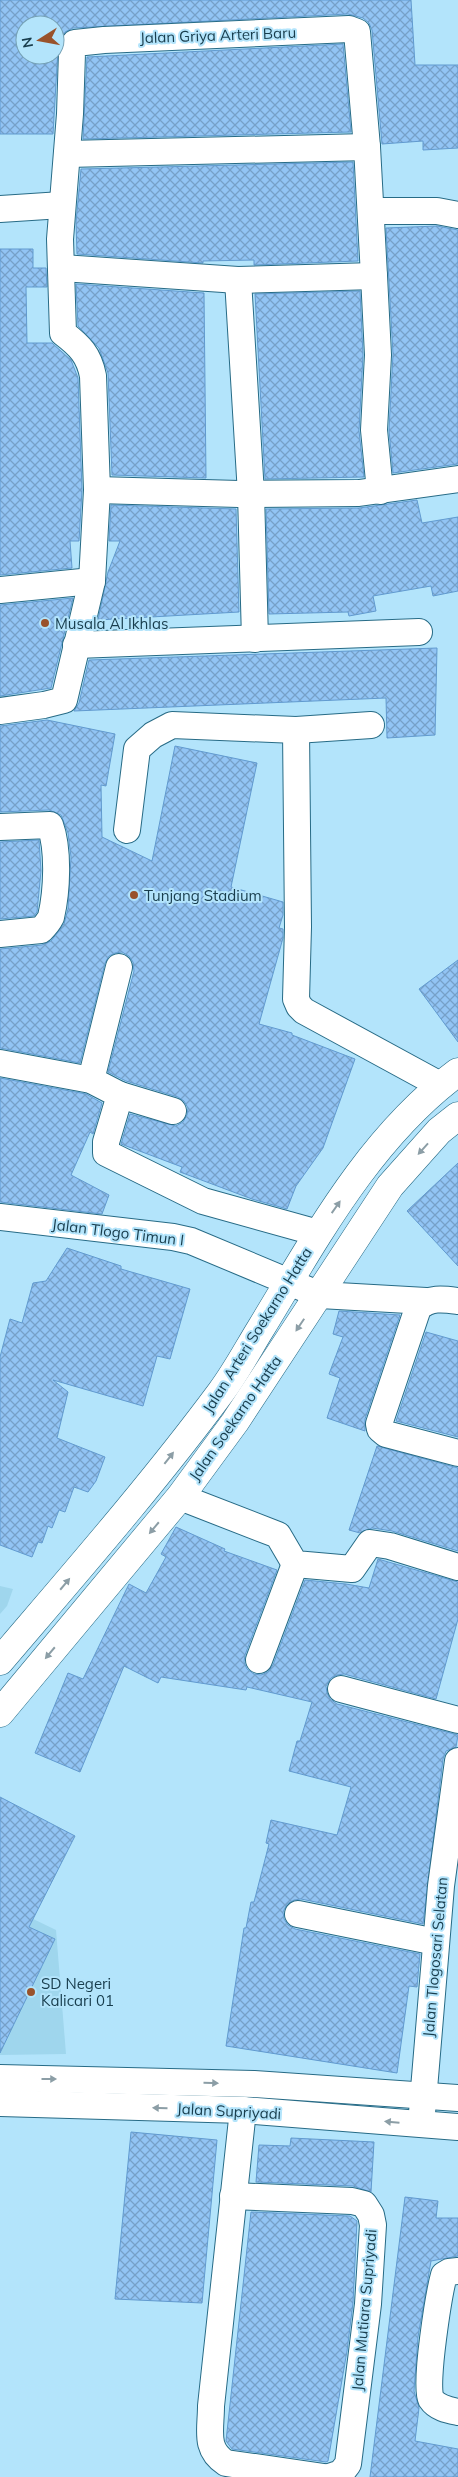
<svg xmlns="http://www.w3.org/2000/svg" width="458" height="2477" font-family="Mulish,sans-serif">
	<style>
		.built { fill: #9fd6ed }
		.building { fill: url(#building-cross-hatch); stroke: #619acf; fill-rule: evenodd }
		.lines { fill: none; stroke-linecap: round; stroke-linejoin: round }
		.minor-casing { stroke: #276b86; stroke-width: 28 }
		.major-casing { stroke: #276b86; stroke-width: 29 }
		.minor { stroke: #fff; stroke-width: 26 }
		.major { stroke: #fff; stroke-width: 28 }
		.oneway { fill: #8c9ea6 }
		.poi-dot { fill: #99522b; stroke: #b3e4fb; stroke-width: 2 }
		.labels { text-anchor: middle; dominant-baseline: central; stroke-width: 4; stroke-linejoin: round; paint-order: stroke }
		.street-label { font-size: 15px; fill: #183d4d; stroke: #b3e4fb }
		.poi-label { font-size: 15px; fill: #183d4d; stroke: #b3e4fb; text-anchor: start }
	</style>
	<defs>
		<pattern id="building-cross-hatch" width="8" height="8" patternUnits="userSpaceOnUse" patternTransform="scale(1.25)"><rect width="8" height="8" fill="#92c4f4"/><path d="M0 0l8 8M0 8l8-8" fill="none" stroke="#76a0c8"/></pattern>
	</defs>
	<rect width="100%" height="100%" fill="#b3e4fb"/>
	<g class="built">
		<path d="M0,1586L13,1589L7,1606L0,1614Z"/>
		<path d="M0,1903L56,1930L66,2054L0,2055Z"/>
	</g>
	<g class="building">
		<path d="M0,0H411L415,65H458V148L423,150V141L382,144L372,30L369,23L363,18L348,14L73,28L65,32L58,49L53,134H0ZM25,25H55V55H25Z"/>
		<path d="M343,44L351,132L83,139L87,57Z"/>
		<path d="M353,162L358,261L254,265V260L203,261V263L77,254L76,222L81,169Z"/>
		<path d="M437,226L458,230V464L393,473L389,430L393,354L386,228Z"/>
		<path d="M0,249H33V268H46L47,287H26L27,343H52L71,360L78,378L82,490L79,541H70L72,568L0,575Z"/>
		<path d="M76,284L204,293L206,478L112,475L108,373L99,348L78,326Z"/>
		<path d="M360,291L363,355L359,431L364,477L265,479L255,294Z"/>
		<path d="M417,500L422,523L458,517V591L433,596L431,586L373,596L376,611L349,616L348,612L269,614L266,509L359,508Z"/>
		<path d="M111,505L236,509L239,612L98,620L108,572L120,541H109Z"/>
		<path d="M73,598L51,688L0,696V605Z"/>
		<path d="M437,648L435,735L387,738L386,698L74,711L79,703L89,660Z"/>
		<path d="M47,720L115,734L106,786L101,785L102,837L152,861L175,746L257,763L231,887L283,902V915L279,928L283,929V938L259,1024L292,1033V1035L355,1059L323,1148L296,1186L287,1209L252,1199L180,1172L182,1167L121,1144L130,1114L176,1126L183,1122L187,1115L188,1108L184,1101L178,1097L126,1081L108,1072L134,971L133,962L129,956L122,952L115,953L109,956L105,963L80,1063L0,1048V949L42,945L51,941L64,924L68,909L71,857L68,833L61,815L49,810L0,812V726Z"/>
		<path d="M39,840L41,871L37,912L34,916L0,919V842Z"/>
		<path d="M458,960V1042L419,989Z"/>
		<path d="M0,1078L86,1094L102,1103L93,1134L90,1132L71,1175L109,1195L102,1214L0,1202Z"/>
		<path d="M458,1163V1266L407,1211Z"/>
		<path d="M67,1248L121,1266V1269L190,1289L170,1359L157,1356L143,1406L53,1380L68,1392L57,1438L105,1457L96,1481L88,1492L74,1487L65,1512L59,1510L52,1528L48,1526L42,1543L38,1542L32,1557L0,1545V1357L10,1319L22,1323L33,1283L46,1281Z"/>
		<path d="M339,1311L400,1315L365,1419V1431L327,1418L340,1378L329,1374L343,1337L333,1334Z"/>
		<path d="M426,1332L458,1341V1437L396,1421Z"/>
		<path d="M377,1446L458,1468V1551L392,1531L372,1528L360,1533L349,1530Z"/>
		<path d="M176,1527L225,1549L224,1551L277,1570L245,1655L244,1662L247,1669L254,1674L261,1675L268,1672L273,1665L305,1580L346,1584L369,1588L378,1559L458,1582V1619L436,1699L344,1674L337,1675L331,1678L326,1686L327,1693L330,1699L337,1704L458,1735L456,1747L446,1751L443,1759L423,1924L301,1899L294,1900L287,1904L283,1912L284,1919L288,1925L295,1929L420,1954L417,1987L409,1986L397,2073L226,2046L244,1928H246L251,1902H254L269,1844L266,1843L271,1820L337,1835L351,1787L289,1771L297,1741H300L312,1702L247,1687L246,1690L161,1677L158,1683L124,1666L80,1772L35,1753L68,1673L83,1679L129,1584L146,1593L166,1557L161,1554Z"/>
		<path d="M0,1797L75,1836L29,1927L55,1939L0,2053Z"/>
		<path d="M131,2132L217,2140L202,2303L115,2299Z"/>
		<path d="M291,2138L374,2142L371,2192L353,2186L256,2182L259,2145L290,2146Z"/>
		<path d="M405,2197L438,2201L436,2218H458V2256L431,2261L418,2337L414,2391L419,2408L415,2441L458,2449V2477H370Z"/>
		<path d="M251,2212L350,2216L357,2221L353,2303L347,2351L328,2461L326,2462L232,2449L226,2441Z"/>
	</g>
	<g class="lines">
		<defs>
			<g id="minor">
				<path d="M67,154L367,147"/>
				<path d="M0,209L62,205"/>
				<path d="M371,211H437L458,215"/>
				<path d="M62,268L238,280L374,276"/>
				<path d="M238,280L251,494L255,639"/>
				<path d="M97,490L239,494L359,493L458,479"/>
				<path d="M0,590L92,581"/>
				<path d="M76,645L419,632"/>
				<path d="M0,711L44,705L64,700L92,581L97,490L93,376C89,355 80,346 63,333L60,239L70,114L72,53L75,43L104,40L349,29L357,32L367,147L374,276L378,355L374,430L380,491"/>
				<path d="M296,730L371,725"/>
				<path d="M0,827L50,825C59,850 57,891 51,917C49,921 45,926 41,930L0,934"/>
				<path d="M127,830L137,749L153,735L172,725L296,730L298,927L296,999L299,1006L304,1011L440,1085"/>
				<path d="M0,1063L91,1080L120,1095L106,1142V1153L203,1201L318,1233"/>
				<path d="M91,1080L119,967"/>
				<path d="M120,1095L173,1111"/>
				<path d="M0,1217L173,1237L191,1241L320,1295L426,1301"/>
				<path d="M458,1301C443,1299 430,1297 418,1308L379,1424L380,1429L386,1434L458,1453"/>
				<path d="M180,1497L278,1535L295,1564L352,1569L370,1543L390,1546L458,1567"/>
				<path d="M259,1660L295,1564"/>
				<path d="M341,1689L458,1720"/>
				<path d="M298,1914L436,1942"/>
				<path d="M0,2078L254,2084L458,2098"/>
				<path d="M0,2103L243,2110L458,2127"/>
				<path d="M243,2110L211,2406C211,2430 204,2449 226,2463L324,2477"/>
				<path d="M422,2113L441,1886L458,1761"/>
				<path d="M233,2196L352,2201L364,2204L371,2215L373,2225L368,2304L348,2464L341,2473L329,2477"/>
				<path d="M458,2271L449,2272L444,2275C439,2293 424,2386 431,2399C437,2408 448,2410 458,2412"/>
			</g>
			<g id="major">
				<path d="M0,1661C75,1573 152,1485 221,1392C236,1372 248,1349 261,1328C317,1236 370,1137 458,1072"/>
				<path d="M0,1713L180,1497L235,1422L390,1186L439,1131L458,1116"/>
			</g>
		</defs>
		<use href="#minor" class="minor-casing"/>
		<use href="#major" class="major-casing"/>
		<use href="#minor" class="minor"/>
		<use href="#major" class="major"/>
	</g>
	<defs><path id="oneway-solid" d="M-6-.8H1V-3.2L6.5 0L1 3.2V.8H-6Z" transform="scale(1.25)"/></defs>
	<g class="oneway">
		<use href="#oneway-solid" transform="translate(423 1149) rotate(132)"/>
		<use href="#oneway-solid" transform="translate(336 1207) rotate(-55)"/>
		<use href="#oneway-solid" transform="translate(300 1325) rotate(124)"/>
		<use href="#oneway-solid" transform="translate(169 1458) rotate(-52)"/>
		<use href="#oneway-solid" transform="translate(154 1528) rotate(130)"/>
		<use href="#oneway-solid" transform="translate(65 1584) rotate(-50)"/>
		<use href="#oneway-solid" transform="translate(50 1653) rotate(130)"/>
		<use href="#oneway-solid" transform="translate(49 2079)"/>
		<use href="#oneway-solid" transform="translate(211 2083) rotate(2)"/>
		<use href="#oneway-solid" transform="translate(160 2108) rotate(-178)"/>
		<use href="#oneway-solid" transform="translate(392 2122) rotate(-175)"/>
	</g>
	<g class="poi-dot">
		<circle cx="45" cy="623" r="5"/>
		<circle cx="134" cy="895" r="5"/>
		<circle cx="31" cy="1992" r="5"/>
	</g>
	<g class="labels">
		<g class="street-label">
			<text transform="translate(218 35) rotate(-2)">Jalan Griya Arteri Baru</text>
			<text transform="translate(118 1232) rotate(7)">Jalan Tlogo Timun I</text>
			<text transform="translate(257 1330) rotate(-58)">Jalan Arteri Soekarno Hatta</text>
			<text transform="translate(235 1418) rotate(-55)">Jalan Soekarno Hatta</text>
			<text transform="translate(435 1957) rotate(-85)">Jalan Tlogosari Selatan</text>
			<text transform="translate(229 2111) rotate(3)">Jalan Supriyadi</text>
			<text transform="translate(364 2310) rotate(-85)">Jalan Mutiara Supriyadi</text>
		</g>
		<g class="poi-label">
			<text x="55" y="623">Musala Al Ikhlas</text>
			<text x="144" y="895">Tunjang Stadium</text>
			<text x="41" y="1983">SD Negeri<tspan x="41" dy="17">Kalicari 01</tspan></text>
		</g>
	</g>
	<g transform="translate(40 40) rotate(259)"><circle r="24" fill="#b3e4fb" stroke="#75a1b5"/>
	<path d="M0-4L9 19L0 12L-9 19Z" fill="#99522b"/>
	<text y="-8" font-size="14" font-weight="bold" text-anchor="middle" fill="#183d4d">N</text>
	</g>
</svg>
